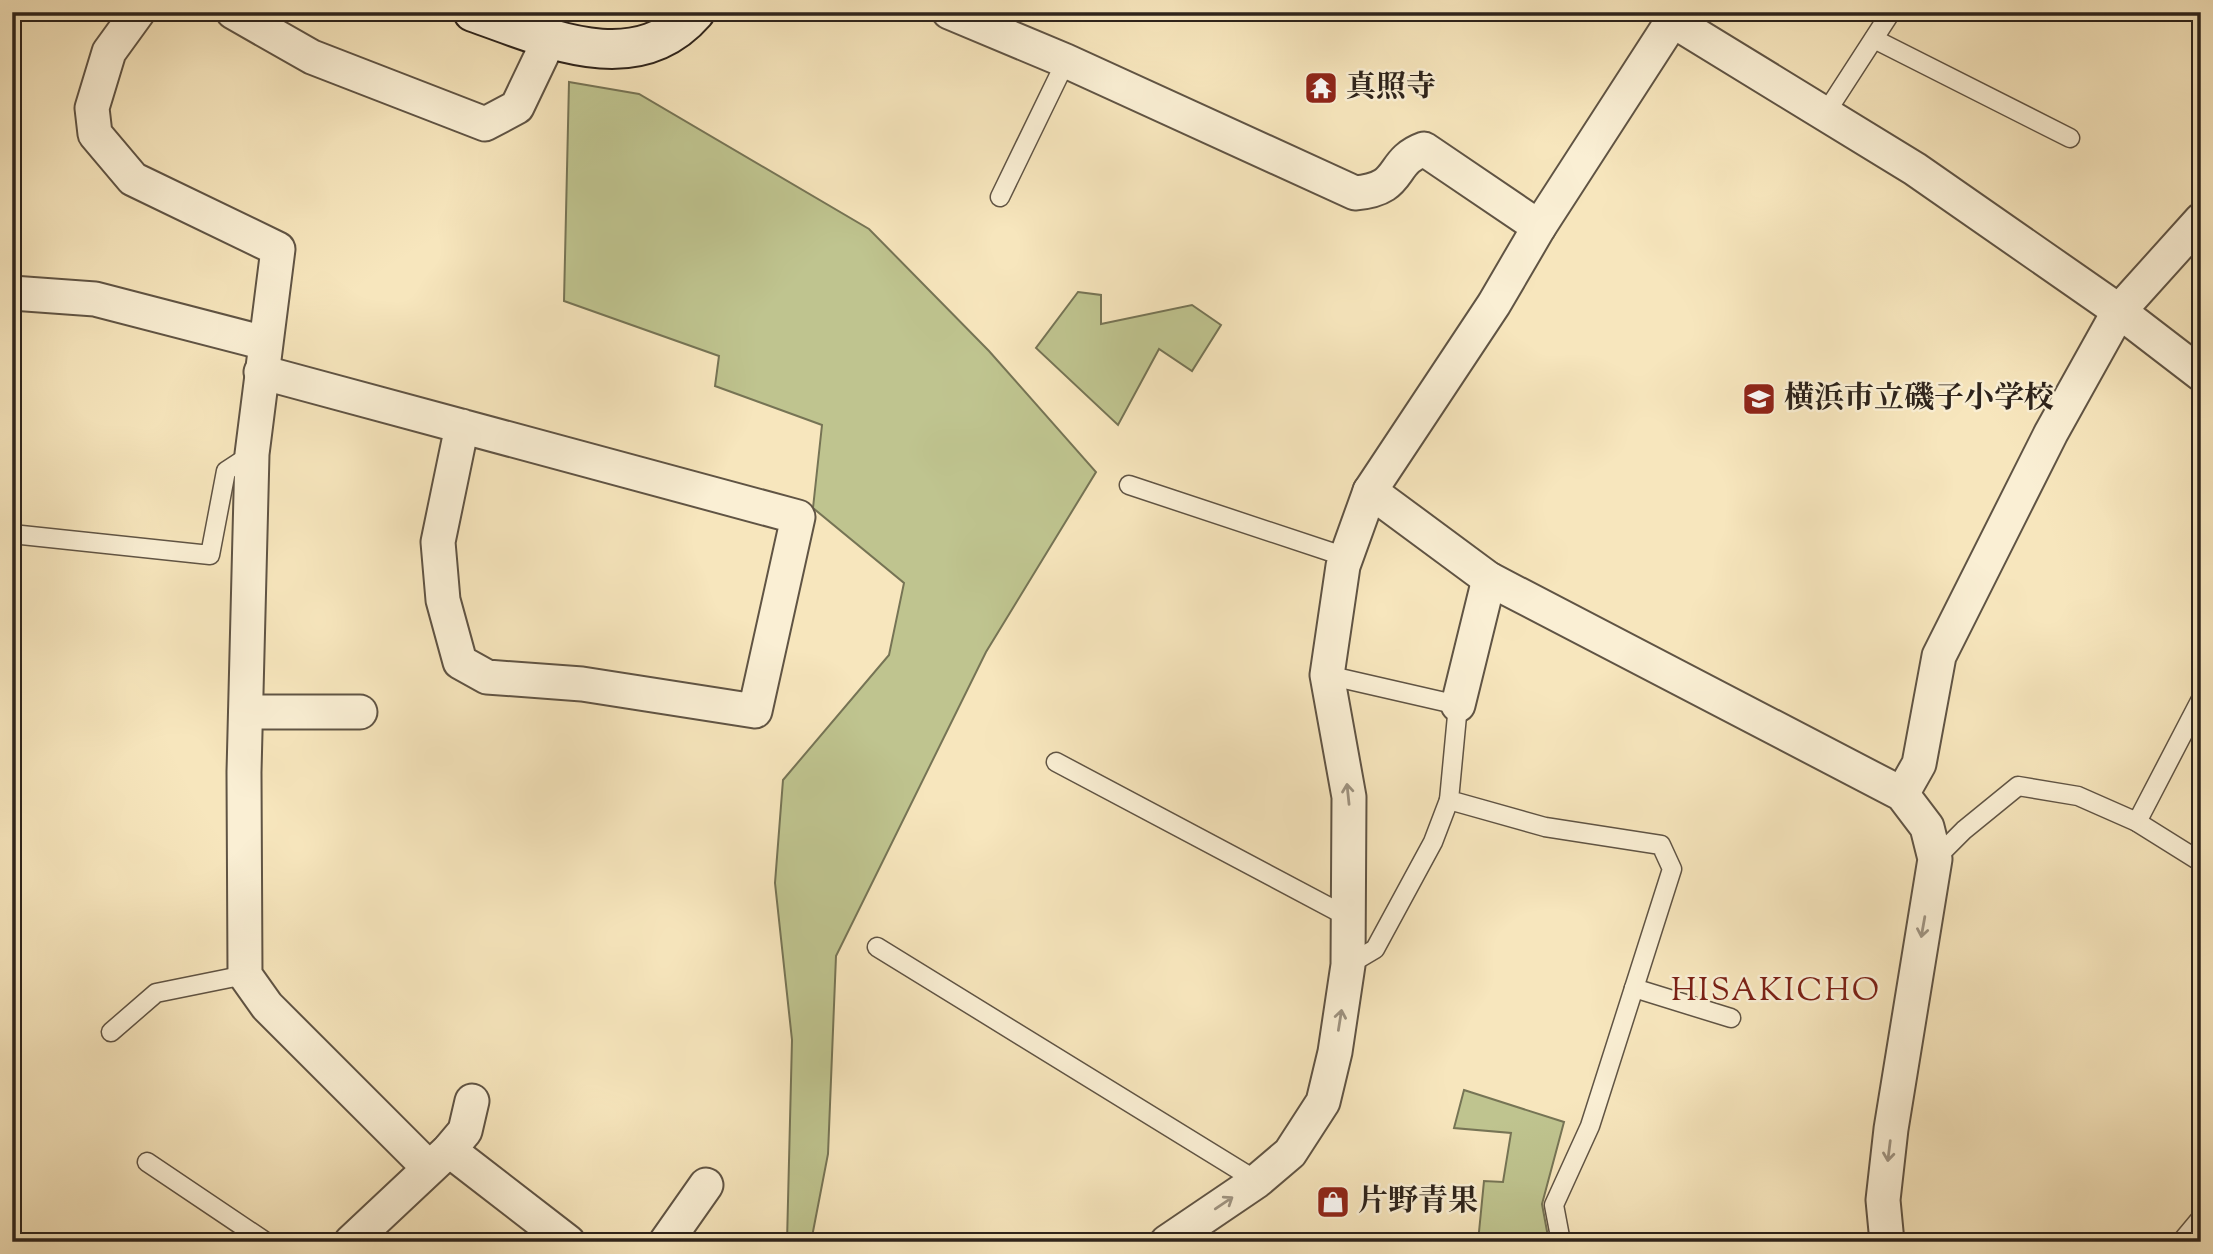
<svg xmlns="http://www.w3.org/2000/svg" width="2213" height="1254" font-family="'Sorts Mill Goudy','Noto Serif JP',serif">
	<style>
		.green { fill: #bfc48f; stroke: #767455; stroke-width: 2 }
		.lines { fill: none; stroke-linecap: round; stroke-linejoin: round }
		.lane-casing { stroke: #605444; stroke-width: 21 }
		.street-casing { stroke: #605444; stroke-width: 37 }
		.secondary-casing { stroke: #2d231b; stroke-width: 42 }
		.lane { stroke: #faefd4; stroke-width: 18 }
		.street { stroke: #faefd4; stroke-width: 33 }
		.secondary { stroke: #faefd4; stroke-width: 38 }
		.oneway { stroke: #9e9381 }
		.labels { text-anchor: middle; dominant-baseline: central; stroke-width: 5; stroke-linejoin: round; paint-order: stroke }
		.poi-label { font-size: 30px; font-weight: bold; fill: #2d231b; stroke: #faefd4; text-anchor: start }
		.neighbourhood-label { font-size: 32px; letter-spacing: 2px; fill: #7a1f14; stroke: #faefd4 }
	</style>
	<rect width="100%" height="100%" fill="#f7e6bd"/>
	<filter id="stains"><feTurbulence type="fractalNoise" baseFrequency=".00286" numOctaves="4"/><feColorMatrix values="0 0 0 0 .2 0 0 0 0 .09 0 0 0 0 .02 0 0 0 .5 -.17"/></filter>
	<radialGradient id="worn" r=".72"><stop offset=".6" stop-color="#630" stop-opacity="0"/><stop offset="1" stop-color="#630" stop-opacity=".3"/></radialGradient>
	<g class="green">
		<path d="M569,82L639,94L869,229L989,351L1096,472L986,652L836,956L828,1154L811,1242H787L792,1040L775,883L783,780L889,655L904,583L813,508L822,425L715,386L719,356L564,301Z"/>
		<path d="M1078,292L1101,295V324L1192,305L1221,325L1192,371L1159,349L1118,425L1036,348Z"/>
		<path d="M1464,1090L1564,1122L1542,1204L1549,1242H1478L1484,1181L1503,1182L1511,1133L1454,1128Z"/>
	</g>
	<g class="lines">
		<defs>
			<g id="lane">
				<path d="M1874,39L2070,138"/>
				<path d="M1825,114L1891,12"/>
				<path d="M1000,197L1066,61"/>
				<path d="M1129,485L1346,557"/>
				<path d="M12,534L210,555L226,471L252,454"/>
				<path d="M1327,675L1458,705L1449,800L1545,827L1661,845L1672,869L1590,1126L1554,1205L1561,1242"/>
				<path d="M1056,762L1348,917"/>
				<path d="M2137,822L2201,699"/>
				<path d="M1935,859L1964,830L2018,786L2078,796L2137,822L2201,862"/>
				<path d="M877,947L1257,1181"/>
				<path d="M1348,965L1375,949L1433,842L1449,800"/>
				<path d="M1634,988L1731,1018"/>
				<path d="M111,1032L156,993L245,975"/>
				<path d="M147,1162L266,1242"/>
				<path d="M2181,1242L2201,1218"/>
			</g>
			<g id="street">
				<path d="M138,12L109,52L92,108L95,134L133,179L278,249L252,454L244,772L245,975L267,1006L429,1168"/>
				<path d="M233,12L312,57L485,124L517,107L550,38"/>
				<path d="M949,12L1066,61L1355,193C1405,189 1388,162 1424,149L1539,227"/>
				<path d="M1675,22L1915,169L2119,311L2201,374"/>
				<path d="M12,293L95,299L265,343"/>
				<path d="M261,372L798,517L755,711L582,684L487,677L460,662L443,600L438,542L462,426"/>
				<path d="M1370,491L1489,579L1902,794L1927,827L1935,859L1891,1129L1883,1200L1887,1242"/>
				<path d="M1458,705L1489,579"/>
				<path d="M246,712H360"/>
				<path d="M1902,794L1919,764L1939,656L2051,433L2119,311L2201,220"/>
				<path d="M449,1150L568,1242"/>
				<path d="M351,1242L449,1150L465,1131L472,1101"/>
				<path d="M666,1242L706,1185"/>
				<path d="M1167,1242L1257,1181L1290,1153L1323,1102L1335,1052L1348,965L1349,797L1327,675L1343,566L1370,491L1494,304L1539,227L1678,12"/>
			</g>
			<path id="secondary" d="M473,12C545,37 635,81 695,12"/>
		</defs>
		<use href="#lane" class="lane-casing"/>
		<use href="#street" class="street-casing"/>
		<use href="#secondary" class="secondary-casing"/>
		<use href="#lane" class="lane"/>
		<use href="#street" class="street"/>
		<use href="#secondary" class="secondary"/>
	</g>
	<defs><path id="oneway-shaft" d="M-6 0H5M1.5-3L5.5 0L1.5 3" fill="none" stroke-width="1.6" stroke-linecap="round" stroke-linejoin="round" transform="scale(1.75)"/></defs>
	<g class="oneway">
		<use href="#oneway-shaft" transform="translate(1348 794) rotate(-96)"/>
		<use href="#oneway-shaft" transform="translate(1923 927) rotate(100)"/>
		<use href="#oneway-shaft" transform="translate(1340 1020) rotate(-81)"/>
		<use href="#oneway-shaft" transform="translate(1889 1151) rotate(97)"/>
		<use href="#oneway-shaft" transform="translate(1224 1203) rotate(-34)"/>
	</g>
	<defs>
		<symbol id="temple-square" viewBox="-11 -11 22 22"><rect x="-9" y="-9" width="18" height="18" rx="4" fill="#8f2418" stroke="#faefd4"/><path d="M0-6L5-2H3V0L6.5 2.5H4V6H1.5V3h-3V6H-4V2.5H-6.5L-3 0V-2H-5Z" fill="#fff"/></symbol>
		<symbol id="school-square" viewBox="-11 -11 22 22"><rect x="-9" y="-9" width="18" height="18" rx="4" fill="#8f2418" stroke="#faefd4"/><path d="M0-5L7-2L0 1L-7-2ZM-4 1L0 2.5L4 1V4Q0 6-4 4Z" fill="#fff"/></symbol>
		<symbol id="shop-square" viewBox="-11 -11 22 22"><rect x="-9" y="-9" width="18" height="18" rx="4" fill="#8f2418" stroke="#faefd4"/><path d="M-5-2.5h2.3a2.7 3.5 0 0 1 5.4 0H5L5.5 6h-11ZM-1.5-2.5h3a1.5 2.3 0 0 0-3 0Z" fill="#fff"/></symbol>
	</defs>
	<g fill-rule="evenodd">
		<use href="#temple-square" x="1302" y="69" width="38" height="38"/>
		<use href="#school-square" x="1740" y="380" width="38" height="38"/>
		<use href="#shop-square" x="1314" y="1183" width="38" height="38"/>
	</g>
	<g class="labels">
		<g class="poi-label">
			<text x="1346" y="88">真照寺</text>
			<text x="1784" y="399">横浜市立磯子小学校</text>
			<text x="1358" y="1202">片野青果</text>
		</g>
		<g class="neighbourhood-label">
			<text x="1776" y="992">HISAKICHO</text>
		</g>
	</g>
	<rect width="2213" height="1254" fill="none" stroke="#f7e6bd" stroke-width="42"/>
	<rect x="14" y="14" width="2185" height="1226" fill="none" stroke="#2d231b" stroke-width="3.5"/>
	<rect x="21" y="21" width="2171" height="1212" fill="none" stroke="#2d231b" stroke-width="2"/>
	<rect width="100%" height="100%" filter="url(#stains)"/>
	<rect width="100%" height="100%" fill="url(#worn)"/>
</svg>
